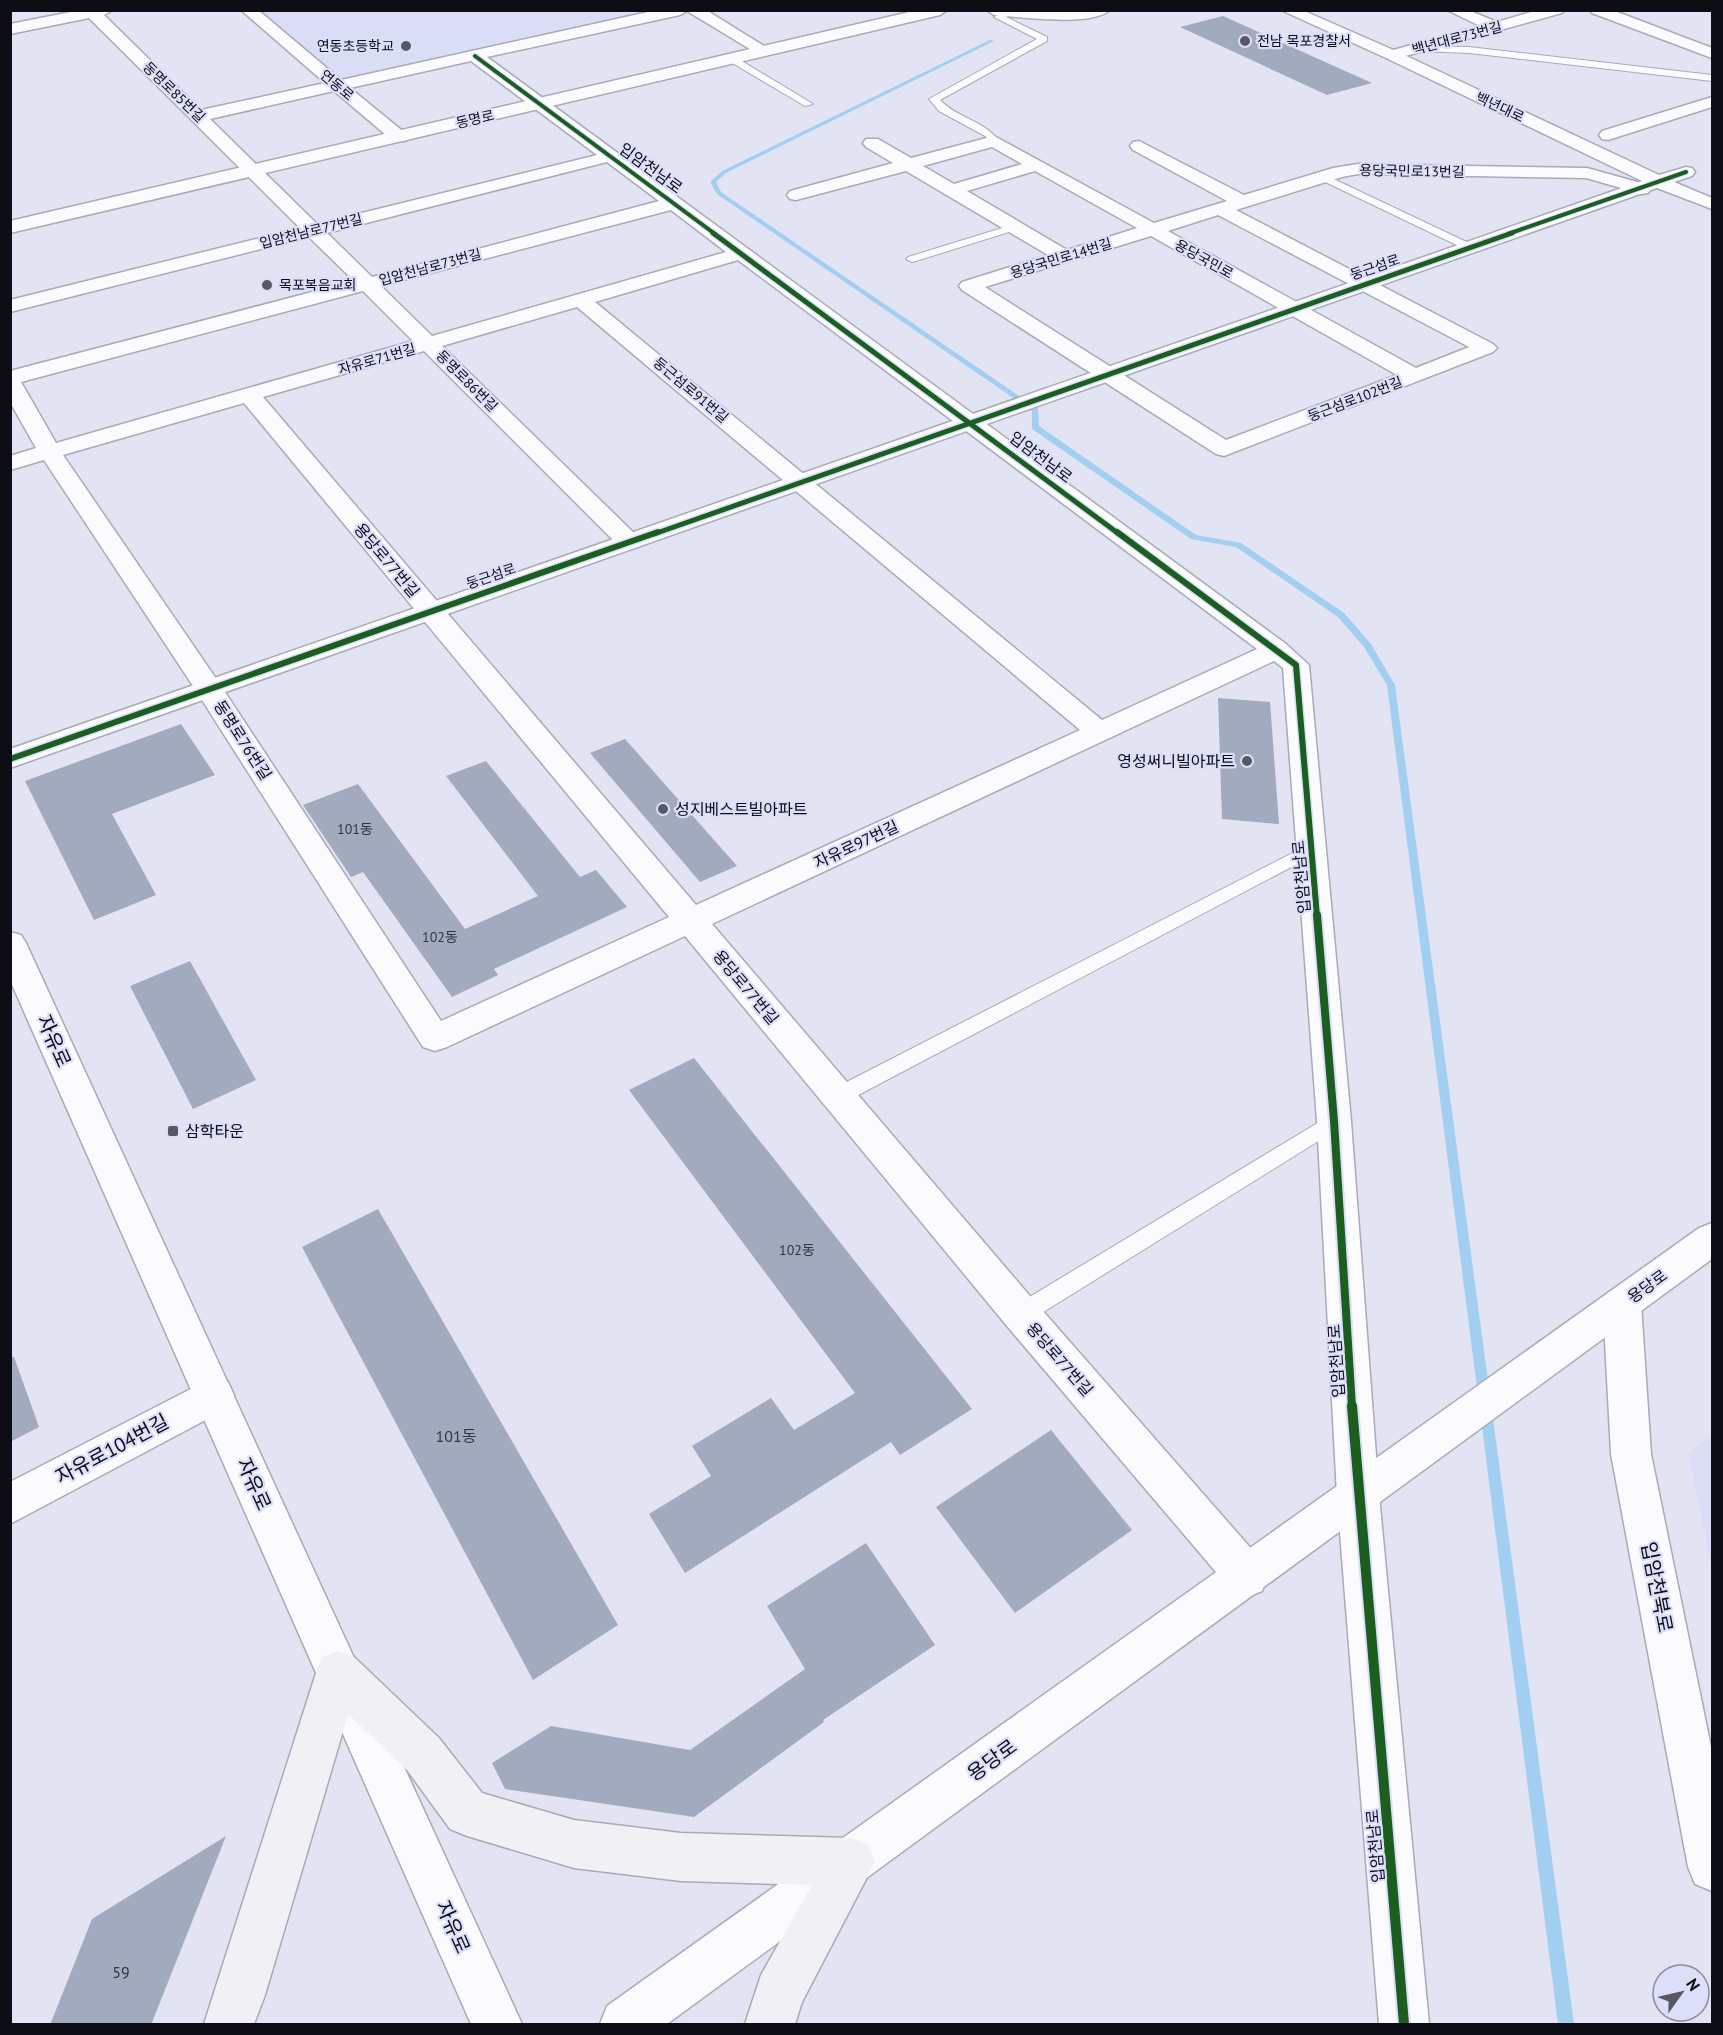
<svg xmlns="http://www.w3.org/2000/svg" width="1723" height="2035" font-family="'PT Sans','Noto Sans KR',sans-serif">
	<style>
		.built { fill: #daddf6 }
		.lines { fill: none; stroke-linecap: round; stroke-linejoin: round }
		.stream { fill: #a2cef2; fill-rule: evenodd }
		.building { fill: #a2aabe }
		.service-casing { stroke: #a8aab5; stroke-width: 2 }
		.minor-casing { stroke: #a8aab5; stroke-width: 3 }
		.tertiary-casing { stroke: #a8aab5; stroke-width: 3 }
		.secondary-casing { stroke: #a8aab5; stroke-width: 3 }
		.service { fill: #fbfbfd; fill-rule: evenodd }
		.minor { fill: #fbfbfd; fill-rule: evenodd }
		.tertiary { fill: #fbfbfd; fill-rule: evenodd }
		.secondary { fill: #f0f0f5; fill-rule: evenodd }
		.cycleway-far4-casing { stroke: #dcdff9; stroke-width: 6 }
		.cycleway-far3-casing { stroke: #dcdff9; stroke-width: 8 }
		.cycleway-far2-casing { stroke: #dcdff9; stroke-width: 9 }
		.cycleway-far1-casing { stroke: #dcdff9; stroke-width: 12 }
		.cycleway-casing { stroke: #dcdff9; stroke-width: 14 }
		.cycleway-far4 { stroke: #1b5e20; stroke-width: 4 }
		.cycleway-far3 { stroke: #1b5e20; stroke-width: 5 }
		.cycleway-far2 { stroke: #1b5e20; stroke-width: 6 }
		.cycleway-far1 { stroke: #1b5e20; stroke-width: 8 }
		.cycleway { stroke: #1b5e20; stroke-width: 10 }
		.poi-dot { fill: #575863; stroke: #dcdff9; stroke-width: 2 }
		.labels { text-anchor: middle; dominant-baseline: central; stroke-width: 4.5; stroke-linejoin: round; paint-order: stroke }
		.far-street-label { font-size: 14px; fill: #0c0d15; stroke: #dcdff9 }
		.far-poi-label { font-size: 14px; fill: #0c0d15; stroke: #dcdff9; text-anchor: start }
		.number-label { font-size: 14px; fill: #32343f }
		.street-label { font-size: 16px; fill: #0c0d15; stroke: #dcdff9 }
		.poi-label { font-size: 16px; fill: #0c0d15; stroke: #dcdff9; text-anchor: start }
		.near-number-label { font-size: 16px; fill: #32343f }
		.near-street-label { font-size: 20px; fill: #0c0d15; stroke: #dcdff9 }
	</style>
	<rect width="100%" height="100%" fill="#e2e4f3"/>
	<g class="built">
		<path d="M261,11H671L345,81Z"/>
		<path d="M1712,1435V1567L1688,1454Z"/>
	</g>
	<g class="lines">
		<g class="stream">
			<path d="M990,40L994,41L726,173L716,182L721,192L1038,409L1039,426L1196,535L1241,543L1344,613L1371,644L1395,685L1490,1396L1488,1400L1484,1402L1480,1400L1478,1396L1387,685L1364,647L1338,617L1236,547L1191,539L1032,429V411L717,194L710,182L722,171Z"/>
			<path d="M1486,1405L1491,1407L1492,1411L1574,2024H1558L1480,1411L1481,1407Z"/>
		</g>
	</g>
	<g class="building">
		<path d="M1223,16L1372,83L1327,95L1180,27Z"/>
		<path d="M1218,698L1270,702L1279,824L1222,819Z"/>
		<path d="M181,724L215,775L112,814L156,895L94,920L25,781Z"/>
		<path d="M625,739L737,866L700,882L590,753Z"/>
		<path d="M486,761L580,877L596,870L627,907L494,969L498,975L452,997L363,872L351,877L303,805L358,784L465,929L538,896L446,776Z"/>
		<path d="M190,961L256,1080L193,1109L130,986Z"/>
		<path d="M694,1058L972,1409L900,1455L891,1442L685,1573L649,1514L711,1476L692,1446L771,1398L794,1430L855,1393L629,1090Z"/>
		<path d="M378,1209L618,1625L533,1680L302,1247Z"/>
		<path d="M10,1357H14L39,1427L10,1442Z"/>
		<path d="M1051,1430L1132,1530L1015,1613L936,1507Z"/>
		<path d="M866,1543L935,1645L823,1720L824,1722L694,1817L505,1789L492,1763L551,1726L690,1750L805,1669L767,1606Z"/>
		<path d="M226,1836L151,2025H50L92,1919Z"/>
	</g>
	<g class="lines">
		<defs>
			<g id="service">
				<path d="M1008,10L1016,12L1006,17L1047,37V41L940,100C957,118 985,121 999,141L994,144L985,136L939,111L929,99L1037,39L994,17Z"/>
				<path d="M1416,46L1469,47L1712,75V81L1469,53L1419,51L1414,48Z"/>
				<path d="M729,57H735L813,104L805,106L729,61Z"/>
				<path d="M1323,174L1475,246L1477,248L1475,250H1467L1319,179L1318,177Z"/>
				<path d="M1015,224L1021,227L1019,229L916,261L912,262L906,259L908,257Z"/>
				<path d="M1312,843L1318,845L1321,849L1318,853L845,1102L838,1104L831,1102L828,1096L831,1090Z"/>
				<path d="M1334,1113L1341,1115L1344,1121L1341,1127L1029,1321L1021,1324L1013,1321L1010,1314L1013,1307Z"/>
			</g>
			<g id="minor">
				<path d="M81,10H113L104,15L201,110L325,83L241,10H258L341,80L657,10H706L772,51L764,56L758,54L687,11L680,15L487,57L1286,644L1309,665L1351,1121L1379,1495L1429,2024H1379L1337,1495L1317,1121L1283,668L1274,661L712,924L1035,1302L1262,1561L1268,1576L1262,1591L1247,1597L1232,1591L1007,1326L685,936L447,1047L435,1051L423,1047L195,689L44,460L10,470V456L36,448L10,402V371L354,281L309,237L10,312V300L300,228L89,18L10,34V24ZM471,61L597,155L317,224L210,119L334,91L393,141H405L408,137L405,133L350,88ZM607,162L659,201L372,277L327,233ZM671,210L726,252L432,336L381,286ZM738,260L1257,649L1102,720L595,302ZM363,291L413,341L56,443L21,382ZM577,307L1080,730L696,905L263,397L424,351L620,547L629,549L638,547L641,542L638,537L442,346ZM244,403L669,917L441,1021L219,683L63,455Z"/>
				<path d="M1447,10H1468L1497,22L1538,10H1564L1562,13L1398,58H1386L1384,55L1386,52L1480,26Z"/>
				<path d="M1590,10H1612L1712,48V58L1592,13Z"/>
				<path d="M1712,97V107L1608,140L1602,139L1599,135L1602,131Z"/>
				<path d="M994,136L1154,223L1227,201L1133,150L1130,146L1133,142L1139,141L1244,195L1333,168L1358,164L1587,168L1648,185L1651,189L1648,193L1642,194L1586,178L1358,174L1342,177L1236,210L1493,344L1497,348L1493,352L1224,456L1216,454L962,290L959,286L962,282L1048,255L906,171L796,200L790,199L787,195L790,191L893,163L866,147L863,143L866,139H878L911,158ZM992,147L1022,164L954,184L923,166ZM1035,171L1137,228L1067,250L967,191ZM1218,215L1469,347L1416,368L1168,231ZM1151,236L1397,375L1226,440L985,287Z"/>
				<path d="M1622,1287L1635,1292L1641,1304L1651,1454L1712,1752V1891L1695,1884L1688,1867L1611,1454L1603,1304L1609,1292Z"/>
				<path d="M214,1377L228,1382L234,1395L228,1408L10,1524V1482Z"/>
			</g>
			<g id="tertiary">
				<path d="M918,10H947L940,15L10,233V221Z"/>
				<path d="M987,10H1110C1092,27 1019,17 994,15Z"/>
				<path d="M1281,10H1302L1398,52L1659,175L1686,167L1692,168L1695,172L1692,176L1674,182L1712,198V209L1657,188L10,768V749L1642,181L1386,58Z"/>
				<path d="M10,932L21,935L26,943L522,2024H471L10,980Z"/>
				<path d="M1712,1223V1259L667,2024H600L607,2006L1699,1228Z"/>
			</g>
			<path id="secondary" d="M338,1651L354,1657L439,1738L482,1793L574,1820L681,1833L851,1838L868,1845L875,1862L802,2002L795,2024H745L761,1975L812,1885L681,1881L574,1868L467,1836L450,1829L407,1770L348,1714L265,1995L254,2024H204L316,1673L322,1657Z"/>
		</defs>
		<use href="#service" class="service-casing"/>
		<use href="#minor" class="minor-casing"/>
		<use href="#tertiary" class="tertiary-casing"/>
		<use href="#secondary" class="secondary-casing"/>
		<use href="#service" class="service"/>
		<use href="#minor" class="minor"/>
		<use href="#tertiary" class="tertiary"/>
		<use href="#secondary" class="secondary"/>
		<defs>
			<g id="cycleway-far4">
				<path d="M475,56L715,234"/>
				<path d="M1508,234L1686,172"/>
			</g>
			<g id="cycleway-far3">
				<path d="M713,233L1119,534"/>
				<path d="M654,534L1512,233"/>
			</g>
			<g id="cycleway-far2">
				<path d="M1117,532L1296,665L1317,917"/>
				<path d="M10,759L658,532"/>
			</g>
			<path id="cycleway-far1" d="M1317,915L1334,1121L1352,1407"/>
			<path id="cycleway" d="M1352,1406L1404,2024"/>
		</defs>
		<use href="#cycleway-far4" class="cycleway-far4-casing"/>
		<use href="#cycleway-far3" class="cycleway-far3-casing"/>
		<use href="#cycleway-far2" class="cycleway-far2-casing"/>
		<use href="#cycleway-far1" class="cycleway-far1-casing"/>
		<use href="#cycleway" class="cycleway-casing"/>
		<use href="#cycleway-far4" class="cycleway-far4"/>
		<use href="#cycleway-far3" class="cycleway-far3"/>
		<use href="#cycleway-far2" class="cycleway-far2"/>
		<use href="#cycleway-far1" class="cycleway-far1"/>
		<use href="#cycleway" class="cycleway"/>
	</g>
	<g class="poi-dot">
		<circle cx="1245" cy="41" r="6"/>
		<circle cx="406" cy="46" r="6"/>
		<circle cx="267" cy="285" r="6"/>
		<circle cx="1247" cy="761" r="6"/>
		<circle cx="663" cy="809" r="6"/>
		<rect x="167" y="1125" width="12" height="12" rx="3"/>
	</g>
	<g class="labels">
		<g class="far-street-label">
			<text transform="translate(1457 38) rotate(-15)">백년대로73번길</text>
			<text transform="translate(337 85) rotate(40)">연동로</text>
			<text transform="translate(174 92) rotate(44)">동명로85번길</text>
			<text transform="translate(1500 107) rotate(25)">백년대로</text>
			<text transform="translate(475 119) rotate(-13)">동명로</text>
			<text transform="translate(1412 171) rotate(1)">용당국민로13번길</text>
			<text transform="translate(311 231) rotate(-14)">입암천남로77번길</text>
			<text transform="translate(1061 258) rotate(-17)">용당국민로14번길</text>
			<text transform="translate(1204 259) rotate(29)">용당국민로</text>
			<text transform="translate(430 267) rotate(-15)">입암천남로73번길</text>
			<text transform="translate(1375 267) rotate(-19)">둥근섬로</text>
			<text transform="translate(377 359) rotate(-16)">자유로71번길</text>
			<text transform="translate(467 381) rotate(45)">동명로86번길</text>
			<text transform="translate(691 390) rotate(40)">둥근섬로91번길</text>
			<text transform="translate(1355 399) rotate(-21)">둥근섬로102번길</text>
			<text transform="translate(491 576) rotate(-19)">둥근섬로</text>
		</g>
		<g class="far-poi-label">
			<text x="1257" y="41">전남 목포경찰서</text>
			<text x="394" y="46" text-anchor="end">연동초등학교</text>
			<text x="279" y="285">목포복음교회</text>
		</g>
		<g class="number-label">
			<text x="355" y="829">101동</text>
			<text x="440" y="937">102동</text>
			<text x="797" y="1250">102동</text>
		</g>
		<g class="street-label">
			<text transform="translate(651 168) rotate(36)">입암천남로</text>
			<text transform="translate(1041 457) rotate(37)">입암천남로</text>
			<text transform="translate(387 560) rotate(50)">용당로77번길</text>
			<text transform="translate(243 740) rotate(57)">동명로76번길</text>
			<text transform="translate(856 844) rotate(-25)">자유로97번길</text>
			<text transform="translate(1301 877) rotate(-95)">입암천남로</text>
			<text transform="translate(746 987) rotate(50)">용당로77번길</text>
			<text transform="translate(1647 1286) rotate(-36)">용당로</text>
			<text transform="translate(1060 1359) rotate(49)">용당로77번길</text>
			<text transform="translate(1336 1361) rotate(-94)">입암천남로</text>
			<text transform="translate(1375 1846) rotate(-95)">입암천남로</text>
		</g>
		<g class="poi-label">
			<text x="1235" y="761" text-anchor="end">영성써니빌아파트</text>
			<text x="675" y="809">성지베스트빌아파트</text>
			<text x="185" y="1131">삼학타운</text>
		</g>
		<g class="near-number-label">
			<text x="456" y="1436">101동</text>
			<text x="121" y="1972">59</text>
		</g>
		<g class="near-street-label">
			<text transform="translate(54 1041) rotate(66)">자유로</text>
			<text transform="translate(112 1449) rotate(-28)">자유로104번길</text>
			<text transform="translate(254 1484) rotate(66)">자유로</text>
			<text transform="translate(1657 1587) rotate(79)">입암천북로</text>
			<text transform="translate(992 1760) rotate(-36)">용당로</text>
			<text transform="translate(453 1927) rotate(66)">자유로</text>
		</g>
	</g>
	<rect width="1723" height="2035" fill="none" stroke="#0c0d15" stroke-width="24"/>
	<g transform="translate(1681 1993) rotate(56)"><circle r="28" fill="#dcdff9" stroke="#898b9e" stroke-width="1.5"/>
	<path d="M0-4.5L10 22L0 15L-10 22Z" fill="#575863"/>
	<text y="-9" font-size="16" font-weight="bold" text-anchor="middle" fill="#0c0d15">N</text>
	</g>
</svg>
